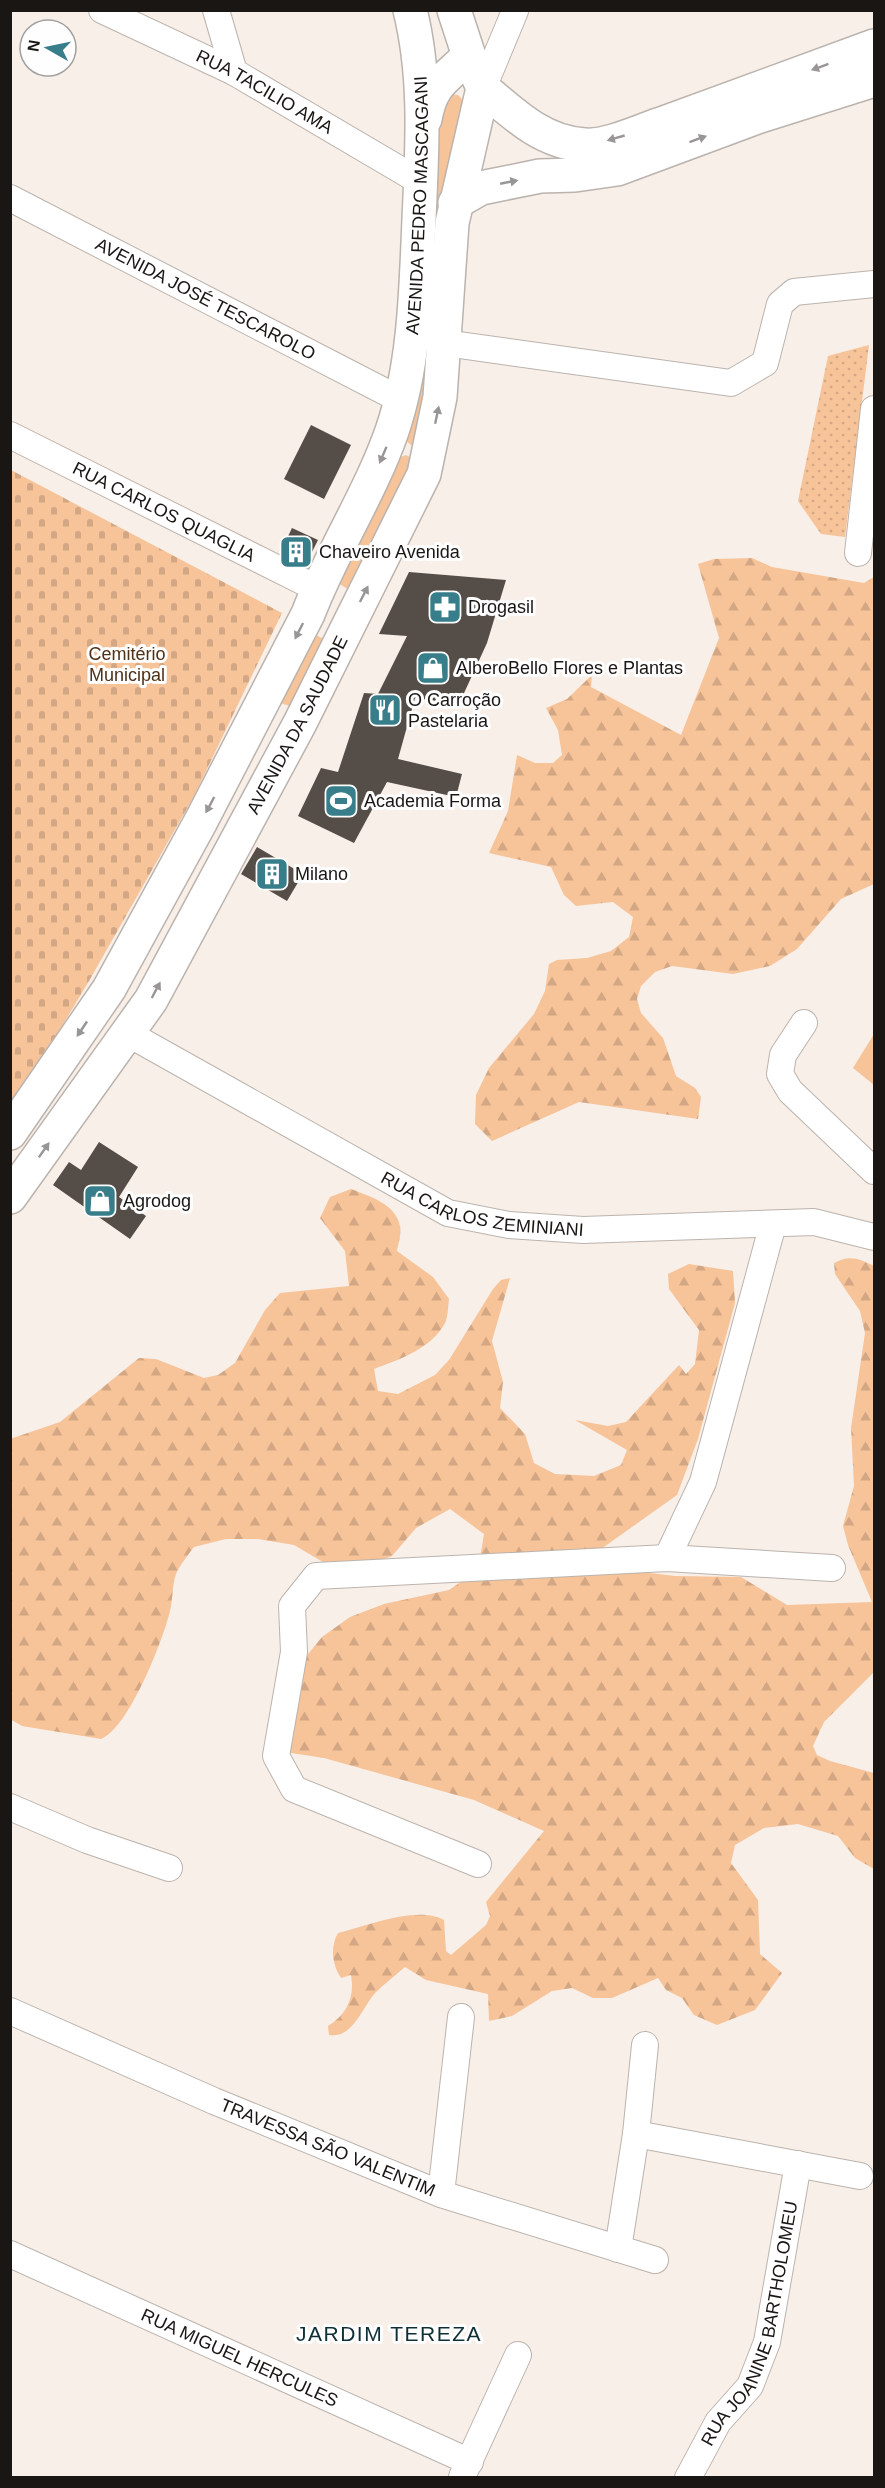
<svg xmlns="http://www.w3.org/2000/svg" width="885" height="2488" font-family="Arial,sans-serif">
	<style>
		.grass { fill: #f7c399 }
		.forest { fill: url(#forest-firs) }
		.cemetery { fill: url(#cemetery-stones) }
		.park { fill: url(#park-dots) }
		.building { fill: #554d48 }
		.lines { fill: none; stroke-linecap: round; stroke-linejoin: round }
		.minor-casing { stroke: #bbb3ad; stroke-width: 28 }
		.major-casing { stroke: #bbb3ad; stroke-width: 36 }
		.minor { stroke: #fff; stroke-width: 26 }
		.major { stroke: #fff; stroke-width: 33 }
		.oneway { fill: #989695 }
		.labels { text-anchor: middle; dominant-baseline: central; stroke-width: 6; stroke-linejoin: round; paint-order: stroke }
		.street-label { font-size: 18px; fill: #191614; stroke: #fefefe }
		.poi-label { font-size: 18px; fill: #191614; stroke: #fefefe; text-anchor: start }
		.park-label { font-size: 18px; fill: #4e3117; stroke: #fefefe }
		.quarter-label { font-size: 21px; letter-spacing: 1.5px; fill: #0d2f35; stroke: #fefefe }
	</style>
	<defs>
		<pattern id="forest-firs" width="22" height="20" patternUnits="userSpaceOnUse" patternTransform="scale(1.5)"><rect width="22" height="20" fill="#f7c399"/><path d="M5 1l3.5 6h-7zM16 11l3.5 6h-7z" fill="#d3a783"/></pattern>
		<pattern id="cemetery-stones" width="16" height="16" patternUnits="userSpaceOnUse" patternTransform="scale(1.5)"><rect width="16" height="16" fill="#f7c399"/><path d="M2 7V4a2 2 0 0 1 4 0v3zM10 15v-3a2 2 0 0 1 4 0v3z" fill="#d3a783"/></pattern>
		<pattern id="park-dots" width="8" height="8" patternUnits="userSpaceOnUse" patternTransform="scale(1.5)"><rect width="8" height="8" fill="#f7c399"/><path d="M2 2h.1M6 6h.1" fill="none" stroke="#d3a783" stroke-width="1.8" stroke-linecap="round"/></pattern>
	</defs>
	<rect width="100%" height="100%" fill="#f8efe8"/>
	<g class="grass">
		<path d="M449,94L458,95L464,101L421,430L415,444L411,445L405,440L437,111Z"/>
		<path d="M406,455L413,459L349,590L338,583L398,458Z"/>
		<path d="M312,633L324,639L293,707L280,703Z"/>
		<path d="M874,1034V1085L853,1068Z"/>
	</g>
	<g class="forest">
		<path d="M752,558L772,567L864,583L874,577V884L841,899L797,949L770,966L733,974L672,966L655,972L641,986L637,999L641,1013L663,1038L676,1076L695,1088L701,1097L698,1119L579,1102L492,1141L475,1124L476,1095L489,1068L534,1014L545,991L549,964L557,960L587,958L611,951L629,937L633,917L613,902L576,906L564,895L551,867L489,853L508,811L517,755L535,763H553L562,755L558,730L546,708L567,699L592,675L591,687L681,735L719,638L698,564L714,559Z"/>
		<path d="M351,1189C369,1196 396,1204 400,1226C402,1233 398,1244 397,1251L433,1277L449,1299C448,1307 448,1317 445,1323C431,1349 400,1359 374,1369L378,1391L398,1394L435,1375L449,1360L493,1289L501,1280L510,1278L492,1341L503,1382L500,1408L525,1434L534,1463L555,1474L594,1476L621,1465L627,1450L575,1420L608,1426L626,1422L679,1365L686,1374L695,1364L699,1330L669,1289L668,1274L689,1264L733,1271L735,1303L698,1439L677,1495L587,1559L599,1567L675,1576L741,1577L787,1605L872,1602L848,1545L843,1526L854,1486L851,1428L865,1333L860,1311L835,1274L834,1263C849,1254 860,1259 874,1266V1672L824,1722L813,1746L817,1755L830,1761L874,1773V1869L855,1858L838,1836L798,1824L764,1828L735,1845L731,1863L758,1900L760,1954L782,1973L755,2010L717,2025L694,2015L682,1998L666,1990L658,1978L612,1998H593L572,1988L552,1991L512,2016L489,2021L488,1994L426,1980L405,1967C396,1975 385,1983 376,1992C362,2007 353,2039 329,2035L328,2026C347,2014 355,1997 351,1975L341,1978C332,1964 330,1947 338,1933C366,1926 418,1905 444,1920L446,1951L451,1955L486,1925L490,1916L486,1902L544,1831L474,1800L324,1758L265,1749L299,1665L322,1637L350,1617L384,1604L449,1590L478,1570L484,1534L450,1509L416,1528L392,1556L359,1569L323,1562L294,1545L258,1539H226L194,1547C188,1555 180,1565 176,1574C172,1585 173,1599 170,1611C163,1640 129,1728 101,1739L22,1726L10,1719V1439L60,1422L139,1358L156,1359L204,1378L218,1375L235,1363L265,1310L280,1293L349,1286L345,1251L320,1218L330,1197Z"/>
	</g>
	<path class="cemetery" d="M11,470L282,613L194,796L89,981L11,1111Z"/>
	<path class="park" d="M869,345L845,537L821,534L798,501L828,356Z"/>
	<g class="building">
		<path d="M311,425L351,445L324,499L284,479Z"/>
		<path d="M292,528L318,540L305,566L280,553Z"/>
		<path d="M409,572L506,580L487,643L459,704L415,698L398,759L462,774L456,797L387,782L354,843L298,816L321,768L338,772L364,693L378,694L407,636L379,634Z"/>
		<path d="M257,847L303,874L287,901L241,874Z"/>
		<path d="M99,1142L138,1167L119,1197L146,1216L130,1239L53,1185L69,1162L81,1170Z"/>
	</g>
	<g class="lines">
		<defs>
			<g id="minor">
				<path id="s1" d="M102,10L234,72L421,182"/>
				<path d="M216,10L234,72"/>
				<path d="M483,88L515,11"/>
				<path id="s2" d="M10,198L401,400"/>
				<path d="M445,343L731,383L765,363L780,304L794,292L874,284"/>
				<path id="s3" d="M10,435L318,589"/>
				<path d="M858,553L874,409"/>
				<path d="M804,1023L783,1055L780,1074L790,1091L874,1171"/>
				<path id="s4" d="M127,1033L448,1213L509,1225L583,1230L814,1222L874,1237"/>
				<path d="M667,1558L703,1482L773,1224"/>
				<path d="M10,1807L87,1840L169,1868"/>
				<path d="M478,1864L294,1789L276,1756L294,1652L292,1606L316,1576L667,1558L832,1568"/>
				<path id="s5" d="M10,2011L214,2101L441,2194L655,2260"/>
				<path d="M636,2134L860,2176"/>
				<path d="M441,2194L461,2017"/>
				<path d="M618,2249L636,2134L645,2045"/>
				<path id="s6" d="M10,2254L470,2462"/>
				<path d="M462,2477L518,2355"/>
				<path id="s7" d="M688,2478L718,2422L750,2386L767,2342L798,2164"/>
			</g>
			<g id="major">
				<path d="M483,88C513,114 543,143 585,145C607,147 642,130 664,123C734,98 804,72 874,46"/>
				<path d="M425,119C431,84 444,80 469,56"/>
				<path d="M455,203L481,188L540,176L575,175L617,169L760,116L874,80"/>
				<path id="s8" d="M10,1133L109,989L201,821L308,614C332,551 370,494 392,431C415,364 416,289 419,219C422,150 427,78 410,10"/>
				<path id="s9" d="M10,1197L151,1000L300,723L424,474L440,397L452,223L483,88L469,56L454,10"/>
			</g>
		</defs>
		<use href="#minor" class="minor-casing"/>
		<use href="#major" class="major-casing"/>
		<use href="#minor" class="minor"/>
		<use href="#major" class="major"/>
	</g>
	<defs><path id="oneway-solid" d="M-6-.8H1V-3.2L6.5 0L1 3.2V.8H-6Z" transform="scale(1.5)"/></defs>
	<g class="oneway">
		<use href="#oneway-solid" transform="translate(820 67) rotate(160)"/>
		<use href="#oneway-solid" transform="translate(616 138) rotate(164)"/>
		<use href="#oneway-solid" transform="translate(698 139) rotate(-20)"/>
		<use href="#oneway-solid" transform="translate(509 182) rotate(-11)"/>
		<use href="#oneway-solid" transform="translate(437 415) rotate(-78)"/>
		<use href="#oneway-solid" transform="translate(383 455) rotate(113)"/>
		<use href="#oneway-solid" transform="translate(364 594) rotate(-63)"/>
		<use href="#oneway-solid" transform="translate(299 631) rotate(117)"/>
		<use href="#oneway-solid" transform="translate(210 805) rotate(118)"/>
		<use href="#oneway-solid" transform="translate(156 990) rotate(-62)"/>
		<use href="#oneway-solid" transform="translate(82 1029) rotate(124)"/>
		<use href="#oneway-solid" transform="translate(44 1150) rotate(-55)"/>
	</g>
	<defs>
		<symbol id="building-square" viewBox="-11 -11 22 22"><rect x="-9" y="-9" width="18" height="18" rx="4" fill="#387e8a" stroke="#fefefe"/><path d="M-4-6H4V6H1V3H-1V6H-4ZM-2.5-4.3h1.7v1.8h-1.7ZM.8-4.3h1.7v1.8H.8ZM-2.5-1h1.7V.8h-1.7ZM.8-1h1.7V.8H.8Z" fill="#fff"/></symbol>
		<symbol id="pharmacy-square" viewBox="-11 -11 22 22"><rect x="-9" y="-9" width="18" height="18" rx="4" fill="#387e8a" stroke="#fefefe"/><path d="M-2-6h4v4h4v4h-4v4h-4v-4h-4v-4h4Z" fill="#fff"/></symbol>
		<symbol id="shop-square" viewBox="-11 -11 22 22"><rect x="-9" y="-9" width="18" height="18" rx="4" fill="#387e8a" stroke="#fefefe"/><path d="M-5-2.5h2.3a2.7 3.5 0 0 1 5.4 0H5L5.5 6h-11ZM-1.5-2.5h3a1.5 2.3 0 0 0-3 0Z" fill="#fff"/></symbol>
		<symbol id="restaurant-square" viewBox="-11 -11 22 22"><rect x="-9" y="-9" width="18" height="18" rx="4" fill="#387e8a" stroke="#fefefe"/><path d="M-5-6h1v4h1v-4h1v4h1v-4h1v5L-1.5 .5V6h-2V.5L-5-1ZM5-6V6H3V1.5H1.5Q1.5-4 5-6Z" fill="#fff"/></symbol>
		<symbol id="stadium-square" viewBox="-11 -11 22 22"><rect x="-9" y="-9" width="18" height="18" rx="4" fill="#387e8a" stroke="#fefefe"/><path d="M0-5a6.5 5 0 1 0 0 10a6.5 5 0 1 0 0-10ZM-3.5-1.8h7v3.6h-7Z" fill="#fff"/></symbol>
	</defs>
	<g fill-rule="evenodd">
		<use href="#building-square" x="277" y="533" width="38" height="38"/>
		<use href="#pharmacy-square" x="426" y="588" width="38" height="38"/>
		<use href="#shop-square" x="414" y="649" width="38" height="38"/>
		<use href="#restaurant-square" x="366" y="691" width="38" height="38"/>
		<use href="#stadium-square" x="322" y="782" width="38" height="38"/>
		<use href="#building-square" x="253" y="855" width="38" height="38"/>
		<use href="#shop-square" x="81" y="1182" width="38" height="38"/>
	</g>
	<g class="labels">
		<g class="street-label">
			<text stroke="none"><textPath href="#s1" startOffset="182">RUA TACILIO AMA</textPath></text>
			<text stroke="none"><textPath href="#s8" startOffset="1029">AVENIDA PEDRO MASCAGANI</textPath></text>
			<text stroke="none"><textPath href="#s2" startOffset="220">AVENIDA JOSÉ TESCAROLO</textPath></text>
			<text stroke="none"><textPath href="#s3" startOffset="172">RUA CARLOS QUAGLIA</textPath></text>
			<text stroke="none"><textPath href="#s9" startOffset="554">AVENIDA DA SAUDADE</textPath></text>
			<text stroke="none"><textPath href="#s4" startOffset="399">RUA CARLOS ZEMINIANI</textPath></text>
			<text stroke="none"><textPath href="#s5" startOffset="346">TRAVESSA SÃO VALENTIM</textPath></text>
			<text stroke="none"><textPath href="#s7" startOffset="170">RUA JOANINE BARTHOLOMEU</textPath></text>
			<text stroke="none"><textPath href="#s6" startOffset="252">RUA MIGUEL HERCULES</textPath></text>
		</g>
		<g class="poi-label">
			<text x="319" y="552">Chaveiro Avenida</text>
			<text x="468" y="607">Drogasil</text>
			<text x="456" y="668">AlberoBello Flores e Plantas</text>
			<text x="408" y="700">O Carroção<tspan x="408" dy="21">Pastelaria</tspan></text>
			<text x="364" y="801">Academia Forma</text>
			<text x="295" y="874">Milano</text>
			<text x="123" y="1201">Agrodog</text>
		</g>
		<g class="park-label">
			<text x="127" y="654">Cemitério<tspan x="127" dy="21">Municipal</tspan></text>
		</g>
		<g class="quarter-label">
			<text x="389" y="2333">JARDIM TEREZA</text>
		</g>
	</g>
	<rect width="885" height="2488" fill="none" stroke="#191614" stroke-width="24"/>
	<g transform="translate(48 48) rotate(279)"><circle r="28" fill="#fefefe" stroke="#a2a1a0" stroke-width="1.5"/>
	<path d="M0-4.5L10 22L0 15L-10 22Z" fill="#387e8a"/>
	<text y="-9" font-size="16" font-weight="bold" text-anchor="middle" fill="#191614">N</text>
	</g>
</svg>
